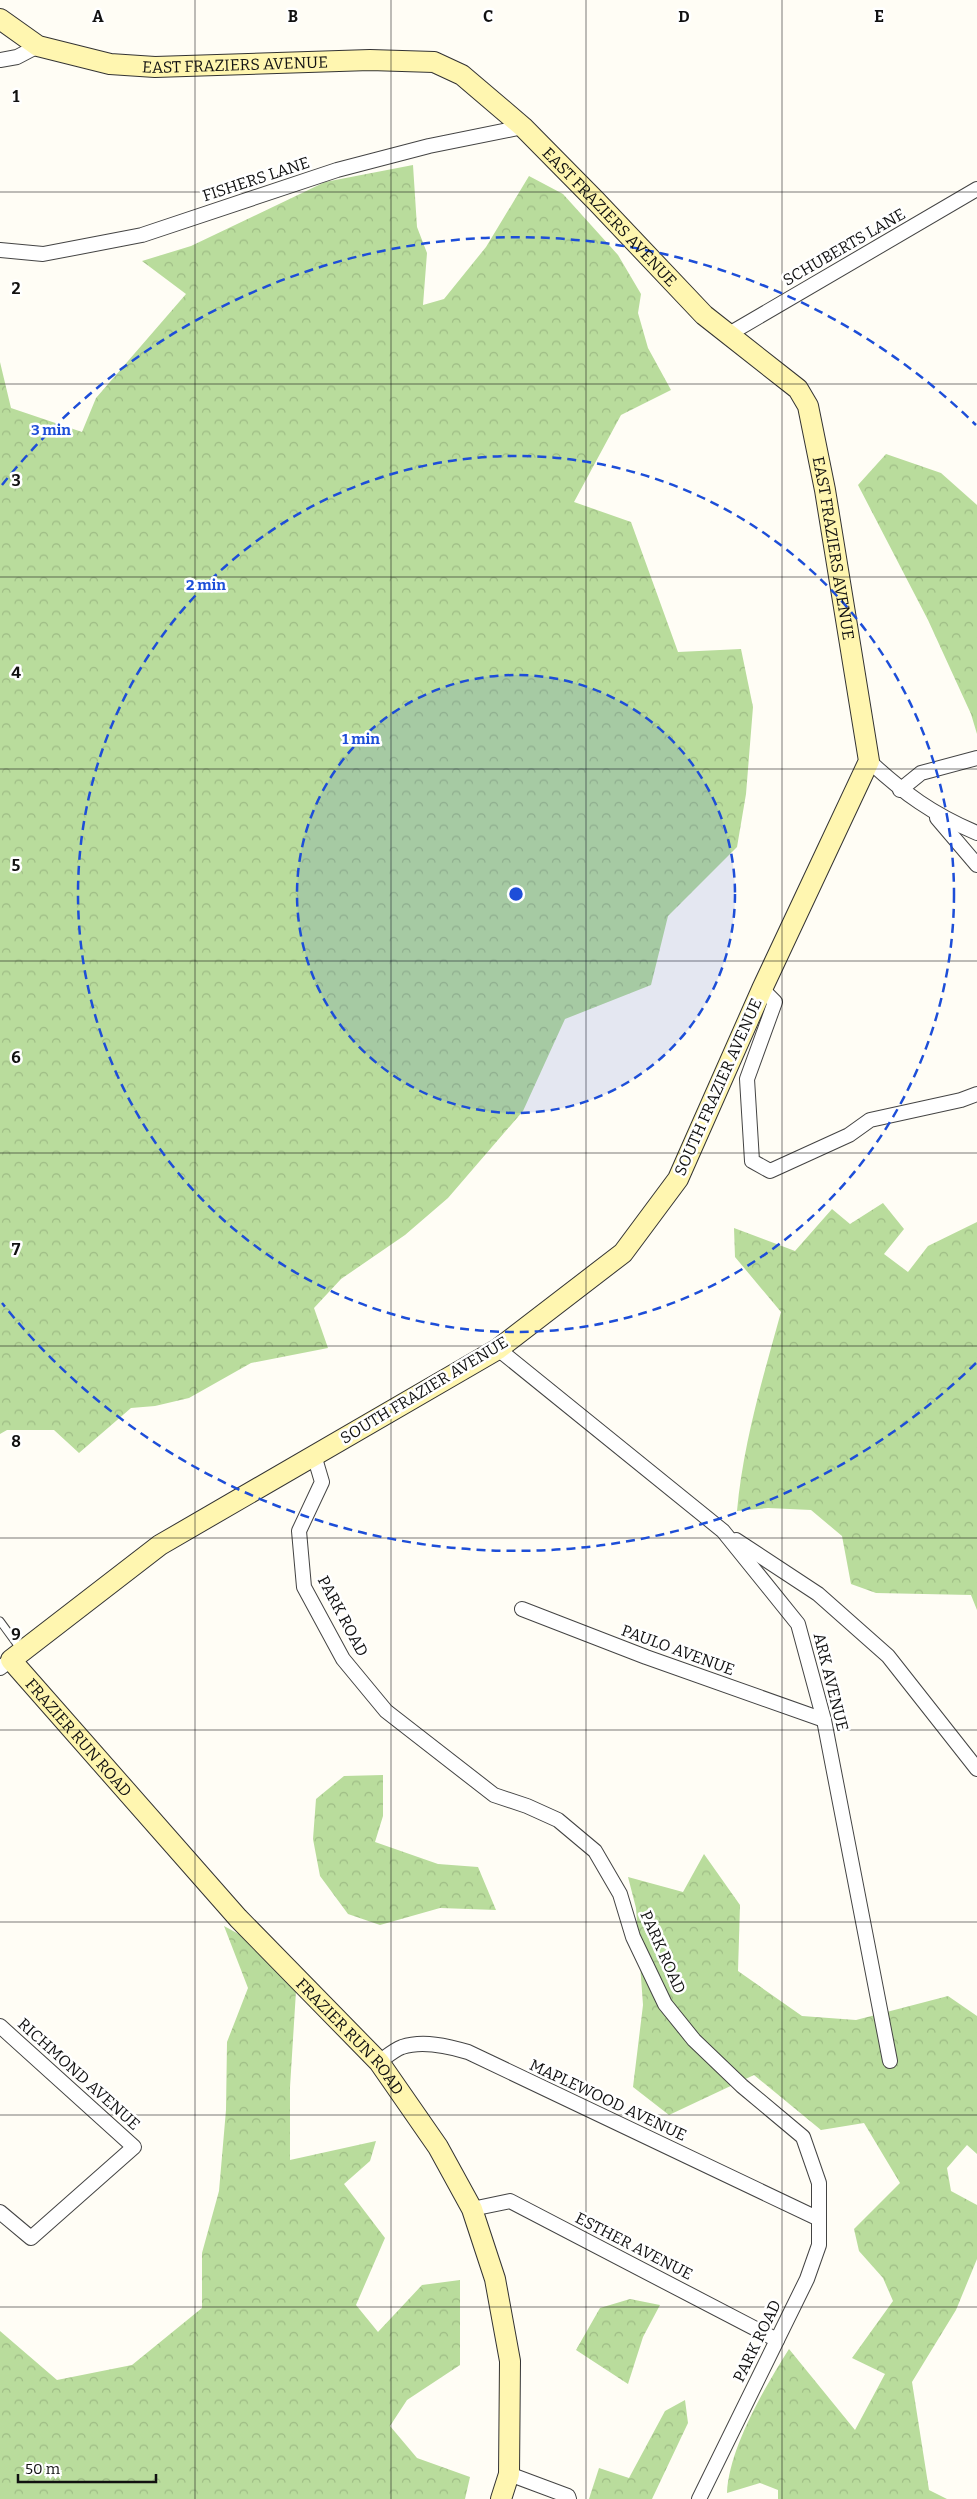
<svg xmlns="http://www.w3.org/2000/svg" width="977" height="2499" font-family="Bitter,serif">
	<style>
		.forest { fill: url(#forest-crowns) }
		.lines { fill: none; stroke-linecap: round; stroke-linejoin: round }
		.lane-casing { stroke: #444; stroke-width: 9 }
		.street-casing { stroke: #444; stroke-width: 16 }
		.secondary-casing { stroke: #333; stroke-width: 22 }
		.lane { stroke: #fff; stroke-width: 7 }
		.street { stroke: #fff; stroke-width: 14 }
		.secondary { stroke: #fff6b0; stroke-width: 20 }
		.grid { fill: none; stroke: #111; stroke-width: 1; stroke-opacity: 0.55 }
		.ring { fill: none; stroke: #1d4ed8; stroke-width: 2.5; stroke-dasharray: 9 6 }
		.labels { text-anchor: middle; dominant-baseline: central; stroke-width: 5; stroke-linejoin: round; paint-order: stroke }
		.street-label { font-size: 16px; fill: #111; stroke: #fff }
		.grid-label { font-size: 16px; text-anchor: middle; font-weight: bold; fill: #111; stroke: #fff; stroke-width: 5; stroke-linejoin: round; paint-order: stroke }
		.centre { fill: #1d4ed8; stroke: #fff; stroke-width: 2.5 }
		.ring-label { font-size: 15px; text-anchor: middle; font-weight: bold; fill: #1d4ed8; stroke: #fff; stroke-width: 5; stroke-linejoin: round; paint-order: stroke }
	</style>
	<defs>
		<pattern id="forest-crowns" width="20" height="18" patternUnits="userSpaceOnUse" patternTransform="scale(1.25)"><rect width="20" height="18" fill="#b9dc9c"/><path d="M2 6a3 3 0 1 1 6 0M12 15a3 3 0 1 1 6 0" fill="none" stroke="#9ebc85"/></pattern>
	</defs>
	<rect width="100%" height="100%" fill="#fffdf5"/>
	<g class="forest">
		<path d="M413,165L417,227L427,253L423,305L444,299L486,247L529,176L563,194L618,255L641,294L638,313L648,348L671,390L621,415L574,502L631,522L678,652L741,649L753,707L746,794L737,847L668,916L651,985L565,1019L523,1111L448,1198L405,1235L341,1279L314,1308L328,1348L251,1363L189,1398L155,1406L131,1408L79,1453L54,1430H7L0,1434V362L11,408L82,432L96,398L186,294L142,261L191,246L325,182Z"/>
		<path d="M886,454L941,473L977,505V734L971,714L928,620L858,485Z"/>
		<path d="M883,1203L904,1229L884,1254L908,1272L928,1246L977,1222V1610L971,1595L876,1593L851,1584L842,1536L811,1510L768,1508L737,1511C743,1444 763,1377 781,1312L735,1257L734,1228L795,1251L832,1209L850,1224Z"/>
		<path d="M383,1775V1816L375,1842L438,1864L478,1867L496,1910L440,1908L380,1925L348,1914L320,1876L313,1839L316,1799L344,1776Z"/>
		<path d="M704,1854L740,1905L738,1971L802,2016L856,2020L948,1996L977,2016V2154L967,2145L947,2168L951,2191L977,2205V2259L956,2310L912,2382L929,2490L947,2499H778V2490L760,2483L727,2493C729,2448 765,2387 789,2349L855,2430L885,2374L852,2358L893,2301L883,2278L859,2251L854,2229L900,2183L864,2123L821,2130L754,2075L669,2115L633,2087L643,2005L636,1908L628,1877L683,1892Z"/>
		<path d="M224,1926L255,1943L296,1991L290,2087V2160L376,2141L370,2161L344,2184L385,2238L356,2305L378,2332L422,2285L460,2280V2365L407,2400L390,2426L417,2458L470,2477L465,2499H0V2331L57,2380L132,2365L202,2308V2253L219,2191L226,2110L227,2042L248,1988Z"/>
		<path d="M630,2299L660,2305L643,2337L628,2384L576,2350L600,2308Z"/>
		<path d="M685,2400L688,2423L652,2499H589L599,2468L629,2478L665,2411Z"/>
	</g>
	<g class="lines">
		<defs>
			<path id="lane" d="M0,1621L22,1651"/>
			<g id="street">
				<path d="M0,60L17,57L38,46"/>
				<path d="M0,250L43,254L142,235L337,170L429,146L523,127"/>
				<path d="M729,334L977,189"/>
				<path d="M869,761C905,794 932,814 977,833"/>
				<path d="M900,790L921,773L977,758"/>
				<path d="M937,818L977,865"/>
				<path d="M762,989L775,1002L747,1079L752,1161L770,1171L849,1135L870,1120L961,1100L977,1094"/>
				<path d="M498,1349L723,1531L798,1624L824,1720L890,2061"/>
				<path d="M314,1455L322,1482L299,1531L304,1587L343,1659L386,1711L494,1795L527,1806L558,1820L595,1851L620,1894L633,1937L665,2004L694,2040L742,2086L803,2137L819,2183V2245L807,2279L699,2499"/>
				<path d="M736,1540L818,1594L888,1656L977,1769"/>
				<path d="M522,1609L646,1657L824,1720"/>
				<path d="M0,1668L11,1660"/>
				<path d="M0,2026L134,2147L31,2238L0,2212"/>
				<path d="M379,2062C386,2057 394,2050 402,2047C423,2040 448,2046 468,2052L819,2219"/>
				<path d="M472,2209L510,2201L777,2340"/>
				<path d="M509,2474L568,2496L569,2499"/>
			</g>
			<g id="secondary">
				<path id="s1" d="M0,19L38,46L110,64L155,67L370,60L434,62L462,75L523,127L596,201L704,315L798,389L808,406L825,490L869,761L762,989L678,1179L623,1253L498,1349L160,1545L11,1660L238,1918L379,2062L438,2147L472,2209L495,2279L510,2361L509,2474L501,2499"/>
			</g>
		</defs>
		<use href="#lane" class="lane-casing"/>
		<use href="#street" class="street-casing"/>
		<use href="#secondary" class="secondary-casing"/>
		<use href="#lane" class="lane"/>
		<use href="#street" class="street"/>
		<use href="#secondary" class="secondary"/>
	</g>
	<path class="grid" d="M195,0V2499M391,0V2499M586,0V2499M782,0V2499M0,192H977M0,384H977M0,577H977M0,769H977M0,961H977M0,1153H977M0,1346H977M0,1538H977M0,1730H977M0,1922H977M0,2115H977M0,2307H977"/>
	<circle cx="516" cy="894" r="219" fill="#1d4ed8" fill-opacity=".12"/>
	<g class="ring">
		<circle cx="516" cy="894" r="219"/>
		<circle cx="516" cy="894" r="438"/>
		<path d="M976 1363A657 657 0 0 1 2 1303M2 485A657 657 0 0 1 976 425"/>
	</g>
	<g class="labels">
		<g class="street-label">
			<text stroke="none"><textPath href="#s1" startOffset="246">EAST FRAZIERS AVENUE</textPath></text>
			<text transform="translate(256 179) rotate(-18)">FISHERS LANE</text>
			<text stroke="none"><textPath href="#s1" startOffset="681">EAST FRAZIERS AVENUE</textPath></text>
			<text transform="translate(844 247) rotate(-30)">SCHUBERTS LANE</text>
			<text stroke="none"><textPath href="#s1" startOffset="1101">EAST FRAZIERS AVENUE</textPath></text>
			<text transform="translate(718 1087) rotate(-66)">SOUTH FRAZIER AVENUE</text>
			<text transform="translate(424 1390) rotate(-31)">SOUTH FRAZIER AVENUE</text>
			<text transform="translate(343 1616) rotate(62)">PARK ROAD</text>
			<text transform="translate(678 1650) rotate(20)">PAULO AVENUE</text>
			<text transform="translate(831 1682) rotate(76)">ARK AVENUE</text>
			<text stroke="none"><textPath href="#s1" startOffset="2708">FRAZIER RUN ROAD</textPath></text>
			<text transform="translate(663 1952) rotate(66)">PARK ROAD</text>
			<text stroke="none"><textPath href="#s1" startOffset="3112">FRAZIER RUN ROAD</textPath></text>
			<text transform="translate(79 2074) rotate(42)">RICHMOND AVENUE</text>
			<text transform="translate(608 2100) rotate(25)">MAPLEWOOD AVENUE</text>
			<text transform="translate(634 2246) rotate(27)">ESTHER AVENUE</text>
			<text transform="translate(757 2341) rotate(-64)">PARK ROAD</text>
		</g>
	</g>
	<g class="grid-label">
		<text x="98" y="22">A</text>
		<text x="293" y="22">B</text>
		<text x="488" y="22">C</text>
		<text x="684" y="22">D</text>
		<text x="879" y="22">E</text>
		<text x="16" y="102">1</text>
		<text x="16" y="294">2</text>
		<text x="16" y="486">3</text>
		<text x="16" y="678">4</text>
		<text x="16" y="871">5</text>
		<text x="16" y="1063">6</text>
		<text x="16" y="1255">7</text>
		<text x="16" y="1447">8</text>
		<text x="16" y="1640">9</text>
	</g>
	<circle cx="516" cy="894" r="8" class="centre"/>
	<g class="ring-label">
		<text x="51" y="435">3 min</text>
		<text x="206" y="590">2 min</text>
		<text x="361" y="744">1 min</text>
	</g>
	<path d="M18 2474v8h138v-8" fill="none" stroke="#111111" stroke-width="2.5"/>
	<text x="25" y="2474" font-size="15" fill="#111111" stroke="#ffffff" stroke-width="4" paint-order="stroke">50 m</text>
</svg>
